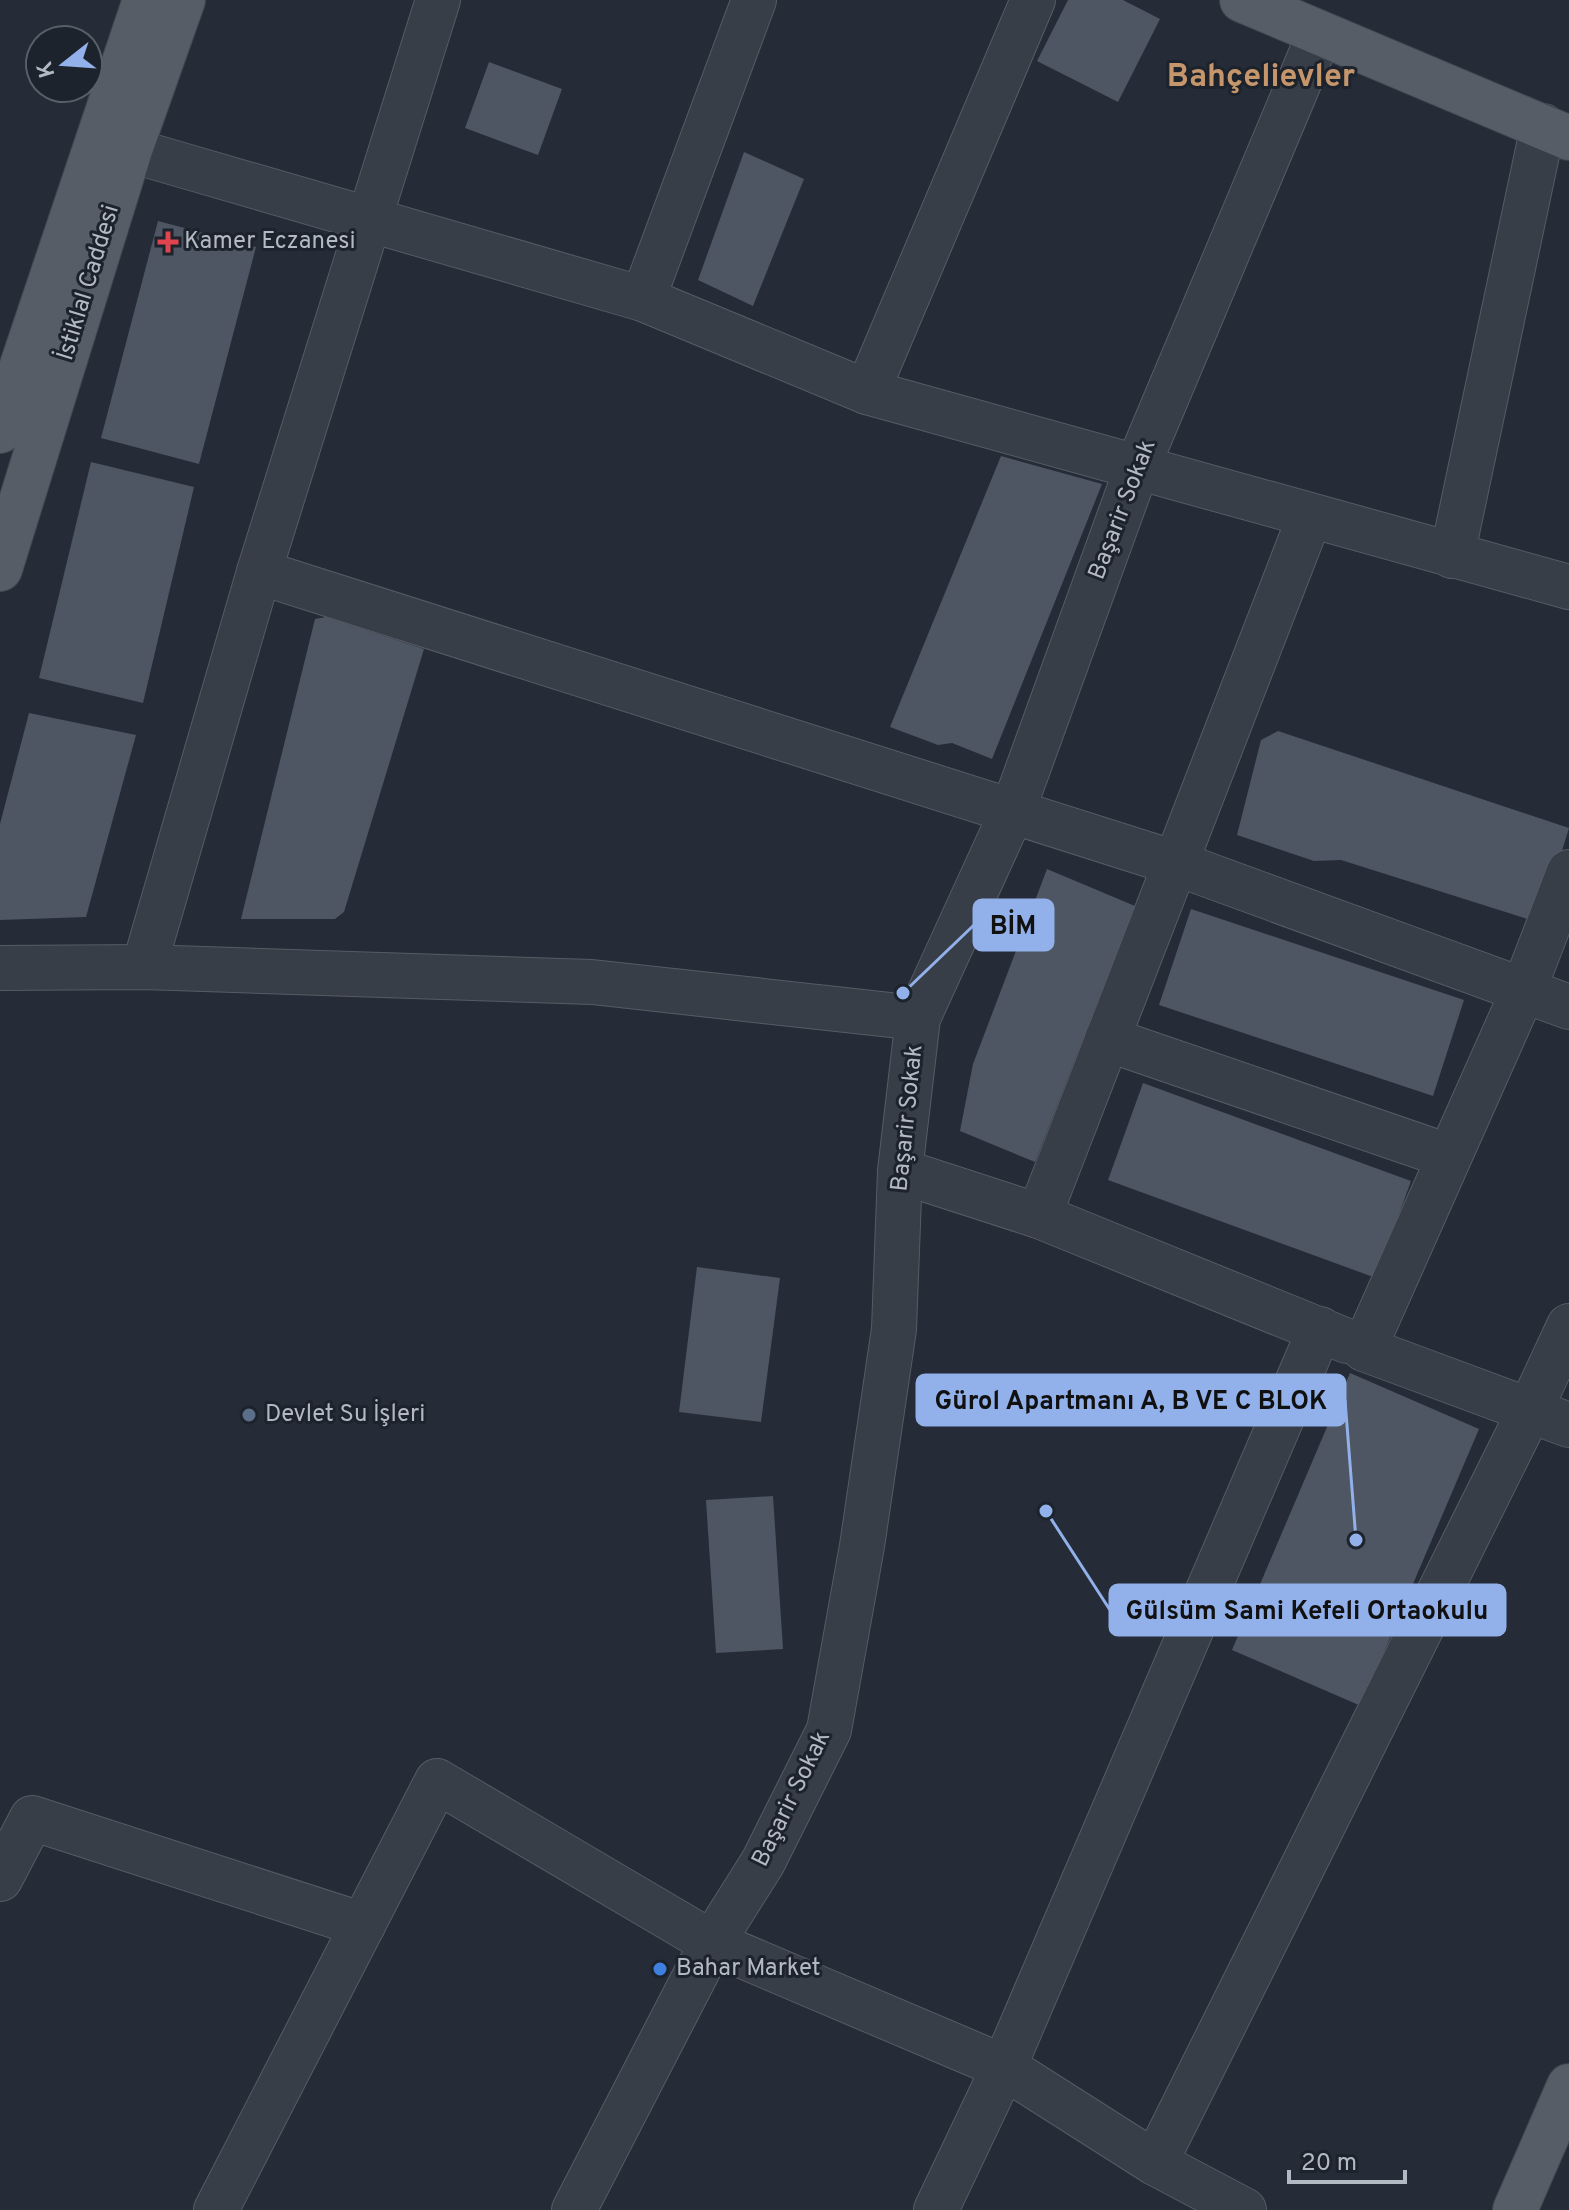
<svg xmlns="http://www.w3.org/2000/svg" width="1569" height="2210" font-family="Overpass,sans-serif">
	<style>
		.building { fill: #4d5662 }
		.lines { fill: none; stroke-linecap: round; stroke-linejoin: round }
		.minor-casing { stroke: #565c65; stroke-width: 46 }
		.major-casing { stroke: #414750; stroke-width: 46 }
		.minor { stroke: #383e48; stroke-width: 44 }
		.major { stroke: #565d67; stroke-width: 44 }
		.health-dot { fill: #e0444e; stroke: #1d232c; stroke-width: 3 }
		.service-dot { fill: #5c6f8a; stroke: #1d232c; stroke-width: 3 }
		.shop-dot { fill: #3f7fe0; stroke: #1d232c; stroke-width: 3 }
		.labels { text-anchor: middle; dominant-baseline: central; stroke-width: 6; stroke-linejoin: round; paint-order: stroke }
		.poi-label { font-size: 24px; fill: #b3b9c3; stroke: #1d232c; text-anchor: start }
		.street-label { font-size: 24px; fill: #b3b9c3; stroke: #1d232c }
		.district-label { font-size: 32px; font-weight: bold; fill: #c5966c; stroke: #1d232c }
		.leader { fill: none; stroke: #92b0e9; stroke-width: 3 }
		.callout-dot { fill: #92b0e9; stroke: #1d232c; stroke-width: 3 }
		.callout { fill: #92b0e9; stroke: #92b0e9; stroke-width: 3 }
		.callout-label { font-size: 26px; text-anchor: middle; font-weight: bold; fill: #111 }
	</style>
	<rect width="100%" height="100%" fill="#252c37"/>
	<g class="building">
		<path d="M1068,0H1123L1160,19L1118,102L1037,61Z"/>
		<path d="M489,62L562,89L538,155L465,128Z"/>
		<path d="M744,152L804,179L753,306L698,280Z"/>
		<path d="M158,221L256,247L199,464L101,438Z"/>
		<path d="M1001,456L1102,484L992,759L952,743L938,745L890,727Z"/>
		<path d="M91,462L194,487L143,703L39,678Z"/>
		<path d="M326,617L424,649L344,912L335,919H241L315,619Z"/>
		<path d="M29,713L136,735L86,917L0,920V824Z"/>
		<path d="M1278,731L1569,828L1540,923L1341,860L1314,861L1237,835L1261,740Z"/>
		<path d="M1047,869L1135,906L1035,1162L960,1131L973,1064Z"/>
		<path d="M1191,909L1464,1000L1433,1096L1159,1005Z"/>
		<path d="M1143,1083L1411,1181L1376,1278L1108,1180Z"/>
		<path d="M697,1267L780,1278L761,1422L679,1412Z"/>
		<path d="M1350,1373L1479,1429L1361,1706L1232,1650Z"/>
		<path d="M773,1496L783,1649L716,1653L706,1500Z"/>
	</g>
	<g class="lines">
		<defs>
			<g id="minor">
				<path d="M130,150L643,299L867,392L1569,587"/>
				<path d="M643,299L754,0"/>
				<path d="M867,392L1033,0"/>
				<path d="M1452,556L1543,126"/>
				<path d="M259,572L1178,864L1569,1007"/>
				<path d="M1569,872L1524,989L1364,1349L1569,1425"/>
				<path d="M144,967L259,572L438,0"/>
				<path d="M0,968L144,967L592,982L918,1018"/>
				<path d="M1107,1039L1448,1156"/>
				<path d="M900,1171L1039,1216L1347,1341"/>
				<path d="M1039,1216L1310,516"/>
				<path d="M0,1879L32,1818L363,1925"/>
				<path d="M1155,2163L1529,1412L1569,1326"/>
				<path d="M216,2210L437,1781L712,1943L1004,2067L1155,2163L1244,2210"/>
				<path d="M574,2210L712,1943L763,1862L829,1730L862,1546L894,1329L900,1171L918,1018L1013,810L1137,468L1319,35"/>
				<path d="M936,2210L1004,2067L1320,1329"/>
			</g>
			<g id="major">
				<path d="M1242,0L1569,138"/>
				<path d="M0,431L145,0"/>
				<path d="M0,569L130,150L183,0"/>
				<path d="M1515,2210L1569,2086"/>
			</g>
		</defs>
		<use href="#minor" class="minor-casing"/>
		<use href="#major" class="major-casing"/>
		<use href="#minor" class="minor"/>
		<use href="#major" class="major"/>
	</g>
	<path class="health-dot" d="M164 230h8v8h8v8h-8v8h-8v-8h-8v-8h8z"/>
	<circle class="service-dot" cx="249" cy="1415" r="8"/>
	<circle class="shop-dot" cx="660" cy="1969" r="8"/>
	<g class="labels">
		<g class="poi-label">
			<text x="184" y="242">Kamer Eczanesi</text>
			<text x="265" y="1415">Devlet Su İşleri</text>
			<text x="676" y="1969">Bahar Market</text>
		</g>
		<g class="street-label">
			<text transform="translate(89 283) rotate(-73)">İstiklal Caddesi</text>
			<text transform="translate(1123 510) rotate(-69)">Başarir Sokak</text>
			<text transform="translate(908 1118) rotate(-84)">Başarir Sokak</text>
			<text transform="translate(792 1799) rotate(-64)">Başarir Sokak</text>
		</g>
		<g class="district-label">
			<text x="1261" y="78">Bahçelievler</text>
		</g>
	</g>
	<path class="leader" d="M903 993L974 925M1356 1540L1345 1400M1046 1511L1110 1610"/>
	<g class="callout-dot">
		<circle cx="903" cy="993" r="8"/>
		<circle cx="1356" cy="1540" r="8"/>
		<circle cx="1046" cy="1511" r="8"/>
	</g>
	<g class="callout">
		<rect x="974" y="900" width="79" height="50" rx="8"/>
		<rect x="917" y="1375" width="428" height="50" rx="8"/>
		<rect x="1110" y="1585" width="395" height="50" rx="8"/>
	</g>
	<g class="callout-label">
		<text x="1013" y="934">BİM</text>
		<text x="1131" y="1409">Gürol Apartmanı A, B VE C BLOK</text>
		<text x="1307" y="1619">Gülsüm Sami Kefeli Ortaokulu</text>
	</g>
	<g transform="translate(64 64) rotate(253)"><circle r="38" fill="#1d232c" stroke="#595f68" stroke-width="2"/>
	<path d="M0-6L14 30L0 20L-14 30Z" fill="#92b0e9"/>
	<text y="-12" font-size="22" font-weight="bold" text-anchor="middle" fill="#b3b9c3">K</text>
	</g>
	<path d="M1289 2170v12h116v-12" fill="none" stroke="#b3b9c3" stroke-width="4"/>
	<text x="1301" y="2170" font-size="24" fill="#b3b9c3" stroke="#1d232c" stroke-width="6" paint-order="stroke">20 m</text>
</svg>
